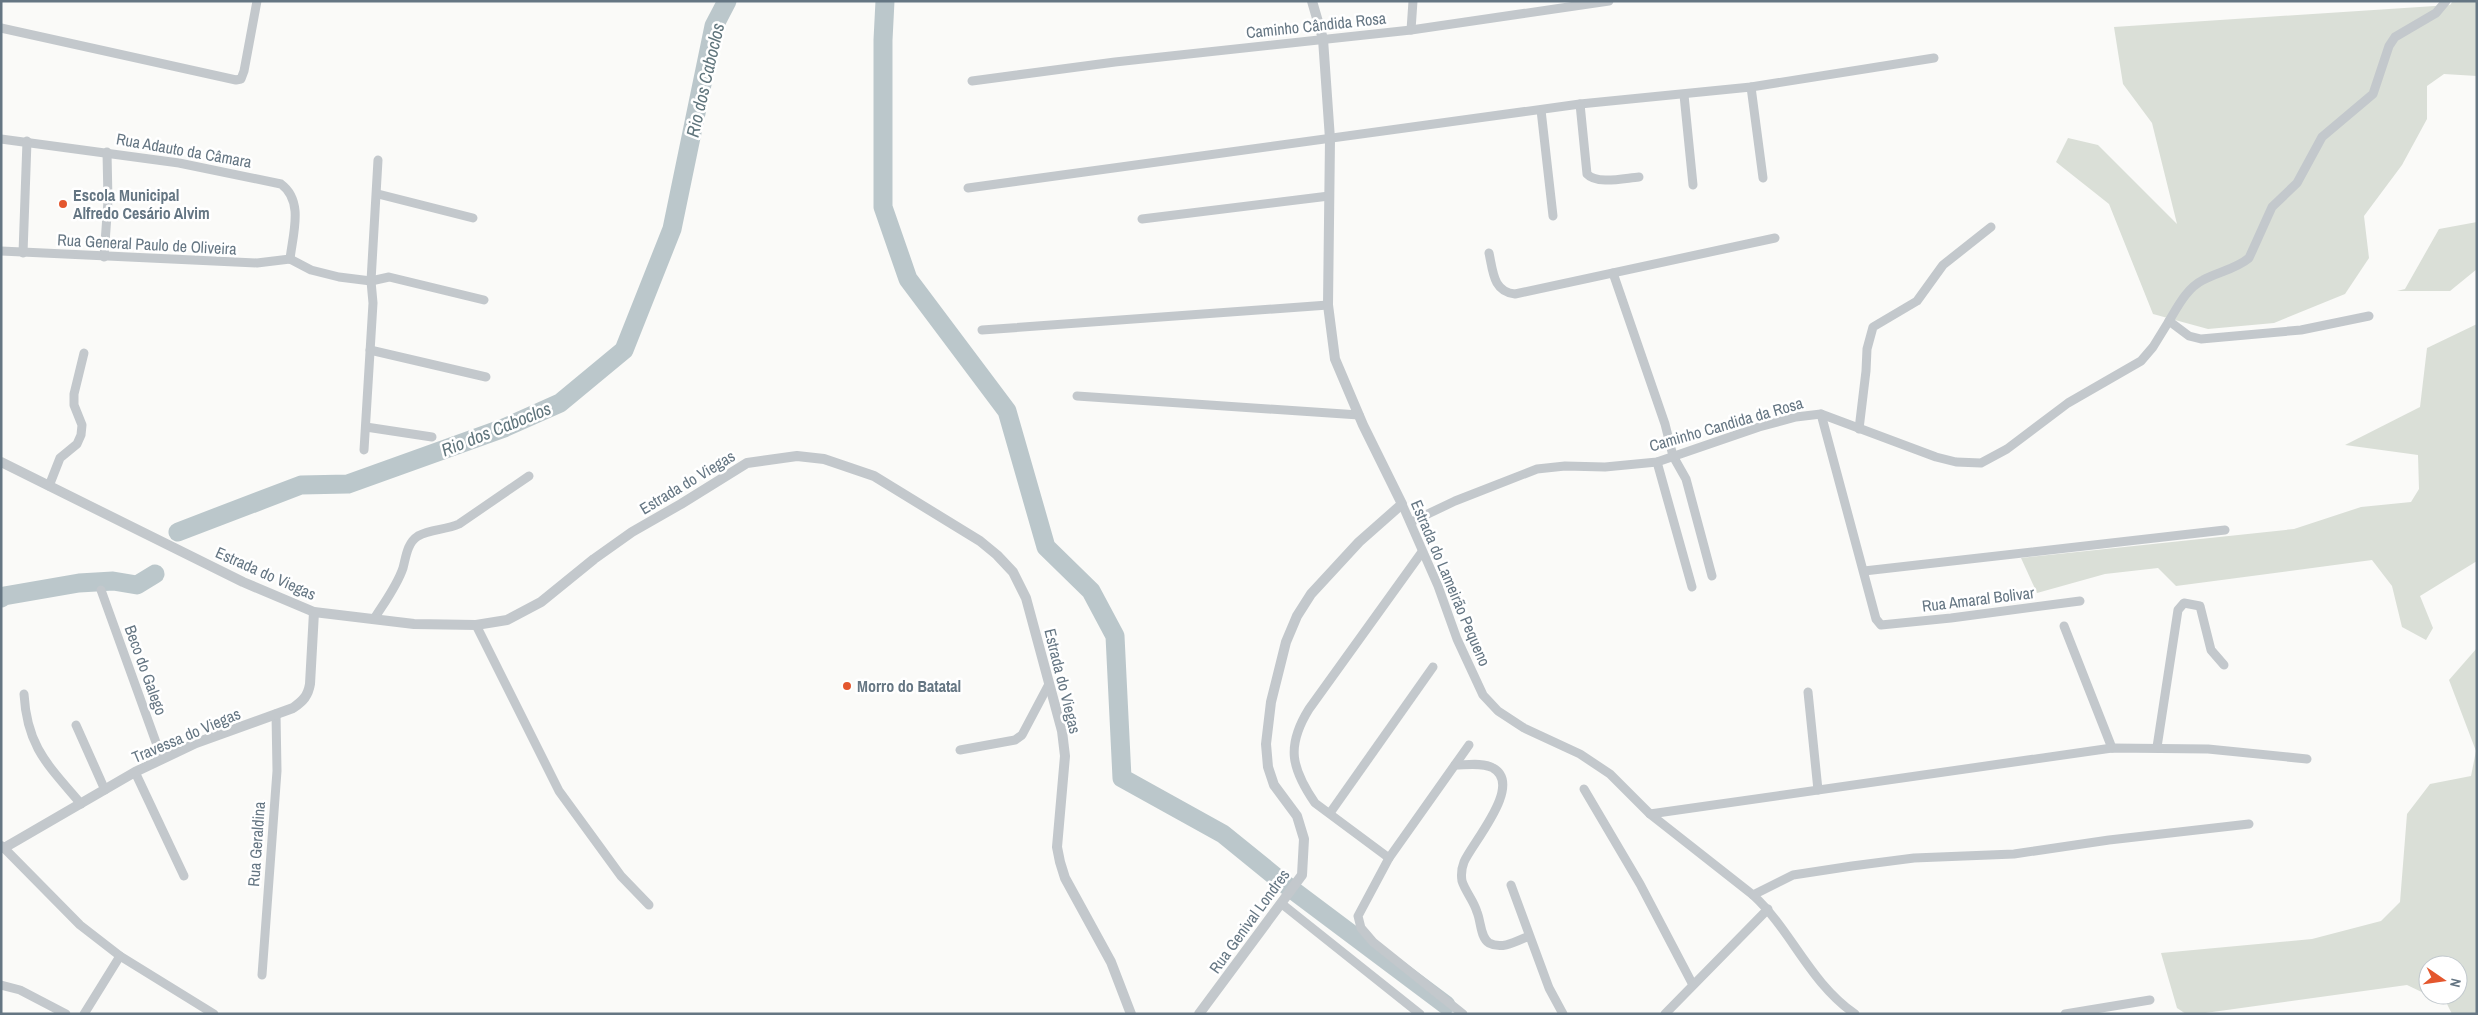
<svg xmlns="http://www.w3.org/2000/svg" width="2478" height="1015" font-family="'Archivo Narrow',sans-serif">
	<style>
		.green { fill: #dadfd7 }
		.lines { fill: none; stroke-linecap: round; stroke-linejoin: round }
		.river { stroke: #bbc7cb; stroke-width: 19 }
		.minor { stroke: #c3c8cc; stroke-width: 9 }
		.tertiary { stroke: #c3c8cc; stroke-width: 10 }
		.poi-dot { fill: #e4572e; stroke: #fff; stroke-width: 2 }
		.labels { text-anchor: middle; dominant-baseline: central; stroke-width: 5; stroke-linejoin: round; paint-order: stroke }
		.street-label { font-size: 16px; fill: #657683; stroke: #fff }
		.poi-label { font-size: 16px; font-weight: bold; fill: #657683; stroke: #fff; text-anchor: start }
		.water-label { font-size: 18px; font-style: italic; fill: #60757c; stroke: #fff }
	</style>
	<rect width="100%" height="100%" fill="#fafaf8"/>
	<g class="green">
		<path d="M2453,1H2477V76L2444,74L2427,86V119L2402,165L2364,216L2369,258L2345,294L2274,323L2208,329L2153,314L2109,204L2056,162L2068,138L2098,145L2177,224L2152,123L2123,84L2114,27L2450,5Z"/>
		<path d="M2477,222V269L2450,291H2397L2405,289L2439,229Z"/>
		<path d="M2477,324V561L2420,596L2433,628L2426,640L2402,627L2392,586L2372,560L2176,586L2158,568L2105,574L2037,593L2021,558L2294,529L2361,507L2411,502L2419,489L2418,455L2345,445L2420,407L2427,348Z"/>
		<path d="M2477,648V1014H2452L2447,1004L2428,995H2458V965H2428V995L2407,985L2198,1014H2186L2177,1008L2161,953L2312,939L2381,921L2400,902L2407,814L2430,784L2471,776L2476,751L2449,680Z"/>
	</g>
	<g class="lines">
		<g class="river">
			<path d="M885,1L883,40V207L908,279L1007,411L1046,547L1091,591L1115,636L1122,778L1223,834L1282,882L1446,1005"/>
			<path d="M178,532L301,485L348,484L504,428L560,403L624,350L672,229L714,26L727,1"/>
			<path d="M1,598L4,596L79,583L113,581L137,585L155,574"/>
		</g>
		<g class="minor">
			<path d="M1,28L236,80L241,79L244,71L257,1"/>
			<path d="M1411,30L1413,1"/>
			<path d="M972,81L1115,62L1411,30L1609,1"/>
			<path d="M1751,87L1763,178"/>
			<path d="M1684,95L1693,185"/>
			<path d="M1580,104L1587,174C1597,185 1625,178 1639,177"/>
			<path d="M1541,110L1553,216"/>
			<path d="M1,139L179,163L281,184C304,201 293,233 290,259"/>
			<path d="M968,188L1580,104L1751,87L1934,58"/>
			<path d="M378,194L473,218"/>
			<path d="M1142,219L1329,196"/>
			<path d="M1,251L257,263L290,259"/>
			<path d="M23,253L27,141"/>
			<path d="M1489,253C1493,271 1493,292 1515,294L1775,238"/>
			<path d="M104,257L108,201L107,152"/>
			<path d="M290,259L311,270L339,277L371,281L389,277L484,300"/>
			<path d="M1613,273L1665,424L1673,456L1686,479L1712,576"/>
			<path d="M2169,321C2178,306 2187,288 2203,280C2218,272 2236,269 2249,258L2272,207L2297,183L2322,137L2373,94L2389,46L2395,37L2436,13L2446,1"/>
			<path d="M982,330L1328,305"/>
			<path d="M370,350L486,377"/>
			<path d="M1077,396L1359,415"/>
			<path d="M1821,414L1876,619L1881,625L1951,618L2080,601"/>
			<path d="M366,427L432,437"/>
			<path d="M1859,429L1866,371L1867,349L1873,327L1917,301L1943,265L1991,227"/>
			<path d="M364,450L373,303L371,281L378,160"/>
			<path d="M1657,462L1692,587"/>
			<path d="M49,486L60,458L77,444L81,435L82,425L74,405V394L84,353"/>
			<path d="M1402,504L1438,586L1457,639L1483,695L1498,711L1524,728L1580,754L1610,774L1650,814L1753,895C1792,931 1809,982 1855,1014"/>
			<path d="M1411,522L1455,501L1537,469L1565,466L1605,467L1657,462L1759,427L1796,417L1821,414L1936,457L1956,462L1981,463L2007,449L2068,403L2141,361L2153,347L2169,321L2189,336L2201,339L2301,330L2369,316"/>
			<path d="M1864,571L2225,530"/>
			<path d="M101,590L162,759"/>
			<path d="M374,619C384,603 397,586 403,568C406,557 407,543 418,536C430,529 446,530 459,524L529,476"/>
			<path d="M476,625L559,791L621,876L649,905"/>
			<path d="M2064,626L2112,748"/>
			<path d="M1808,692L1818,790"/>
			<path d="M24,694C27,747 48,765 81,804"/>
			<path d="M76,725L105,790"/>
			<path d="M2157,747L2178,610L2184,603L2200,606L2211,650L2224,665"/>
			<path d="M960,750L1015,740L1022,735L1049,684"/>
			<path d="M1455,765C1466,765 1483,762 1493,768C1524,785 1472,843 1464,862C1462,867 1461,875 1462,881C1465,891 1474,901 1477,912C1481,921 1480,937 1489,943C1502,950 1517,941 1529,936"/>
			<path d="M135,772L184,876"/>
			<path d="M1584,789L1640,884L1693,985"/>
			<path d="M1330,813L1433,667"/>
			<path d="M1650,814L2112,748L2208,749L2307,759"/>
			<path d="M4,848L80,925L120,956L214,1014"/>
			<path d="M1389,858L1315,803C1291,768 1286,746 1309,709L1422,552"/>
			<path d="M1511,885L1549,988L1563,1014"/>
			<path d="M1753,895L1793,875L1852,866L1914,858L2014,854L2109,840L2249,824"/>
			<path d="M1282,904L1420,1014"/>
			<path d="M262,975L277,771L276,714"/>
			<path d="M1,985L20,990L66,1014"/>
			<path d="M84,1014L120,956"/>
			<path d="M1463,1014L1373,942L1361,928L1358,916L1389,858L1469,745"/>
			<path d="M1665,1014L1768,909"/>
			<path d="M2065,1014L2150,1000"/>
		</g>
		<g class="tertiary">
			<path d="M1,462L243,582L314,612L414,624L476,625L507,620L541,602L594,559L632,532L681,504L747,463L797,456L824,459L874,476L980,541L997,555L1013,572L1026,598L1062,731L1065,756L1057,847L1060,862L1065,878L1111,962L1131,1014"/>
			<path d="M1,846L4,848L135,772L196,743L293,708C303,701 308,696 310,684L314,612"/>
			<path d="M1199,1014L1302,875L1304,839L1297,816L1274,785L1268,767L1266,744L1271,702L1286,642L1297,616L1311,594L1359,542L1402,504L1363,425L1335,359L1328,305L1330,139L1323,39L1312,1"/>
		</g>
	</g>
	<g class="poi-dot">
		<circle cx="63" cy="204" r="5"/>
		<circle cx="847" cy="686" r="5"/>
	</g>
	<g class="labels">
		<g class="street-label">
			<text transform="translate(1316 25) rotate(-6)">Caminho Cândida Rosa</text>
			<text transform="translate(184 150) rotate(10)">Rua Adauto da Câmara</text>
			<text transform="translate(147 244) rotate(3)">Rua General Paulo de Oliveira</text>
			<text transform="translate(1726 424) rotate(-16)">Caminho Candida da Rosa</text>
			<text transform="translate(687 482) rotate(-31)">Estrada do Viegas</text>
			<text transform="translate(266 573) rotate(24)">Estrada do Viegas</text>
			<text transform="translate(1451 583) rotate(67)">Estrada do Lameirão Pequeno</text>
			<text transform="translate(1978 599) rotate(-7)">Rua Amaral Bolivar</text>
			<text transform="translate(146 670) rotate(70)">Beco do Galego</text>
			<text transform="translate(1063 681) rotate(76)">Estrada do Viegas</text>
			<text transform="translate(186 735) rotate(-23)">Travessa do Viegas</text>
			<text transform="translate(256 844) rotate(-86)">Rua Geraldina</text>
			<text transform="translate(1249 921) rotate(-54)">Rua Genival Londres</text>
		</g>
		<g class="poi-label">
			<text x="73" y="195">Escola Municipal<tspan x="73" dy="18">Alfredo Cesário Alvim</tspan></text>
			<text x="857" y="686">Morro do Batatal</text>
		</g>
		<g class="water-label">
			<text transform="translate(705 80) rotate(-77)">Rio dos Caboclos</text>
			<text transform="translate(496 429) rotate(-22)">Rio dos Caboclos</text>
		</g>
	</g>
	<rect width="2478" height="1015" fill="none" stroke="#657683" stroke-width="5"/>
	<g transform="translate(2443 980) rotate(103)"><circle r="24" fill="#ffffff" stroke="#c1c8cd"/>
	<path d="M0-4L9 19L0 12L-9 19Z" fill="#e4572e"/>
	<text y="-8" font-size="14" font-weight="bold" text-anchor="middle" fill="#657683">N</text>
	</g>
</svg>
